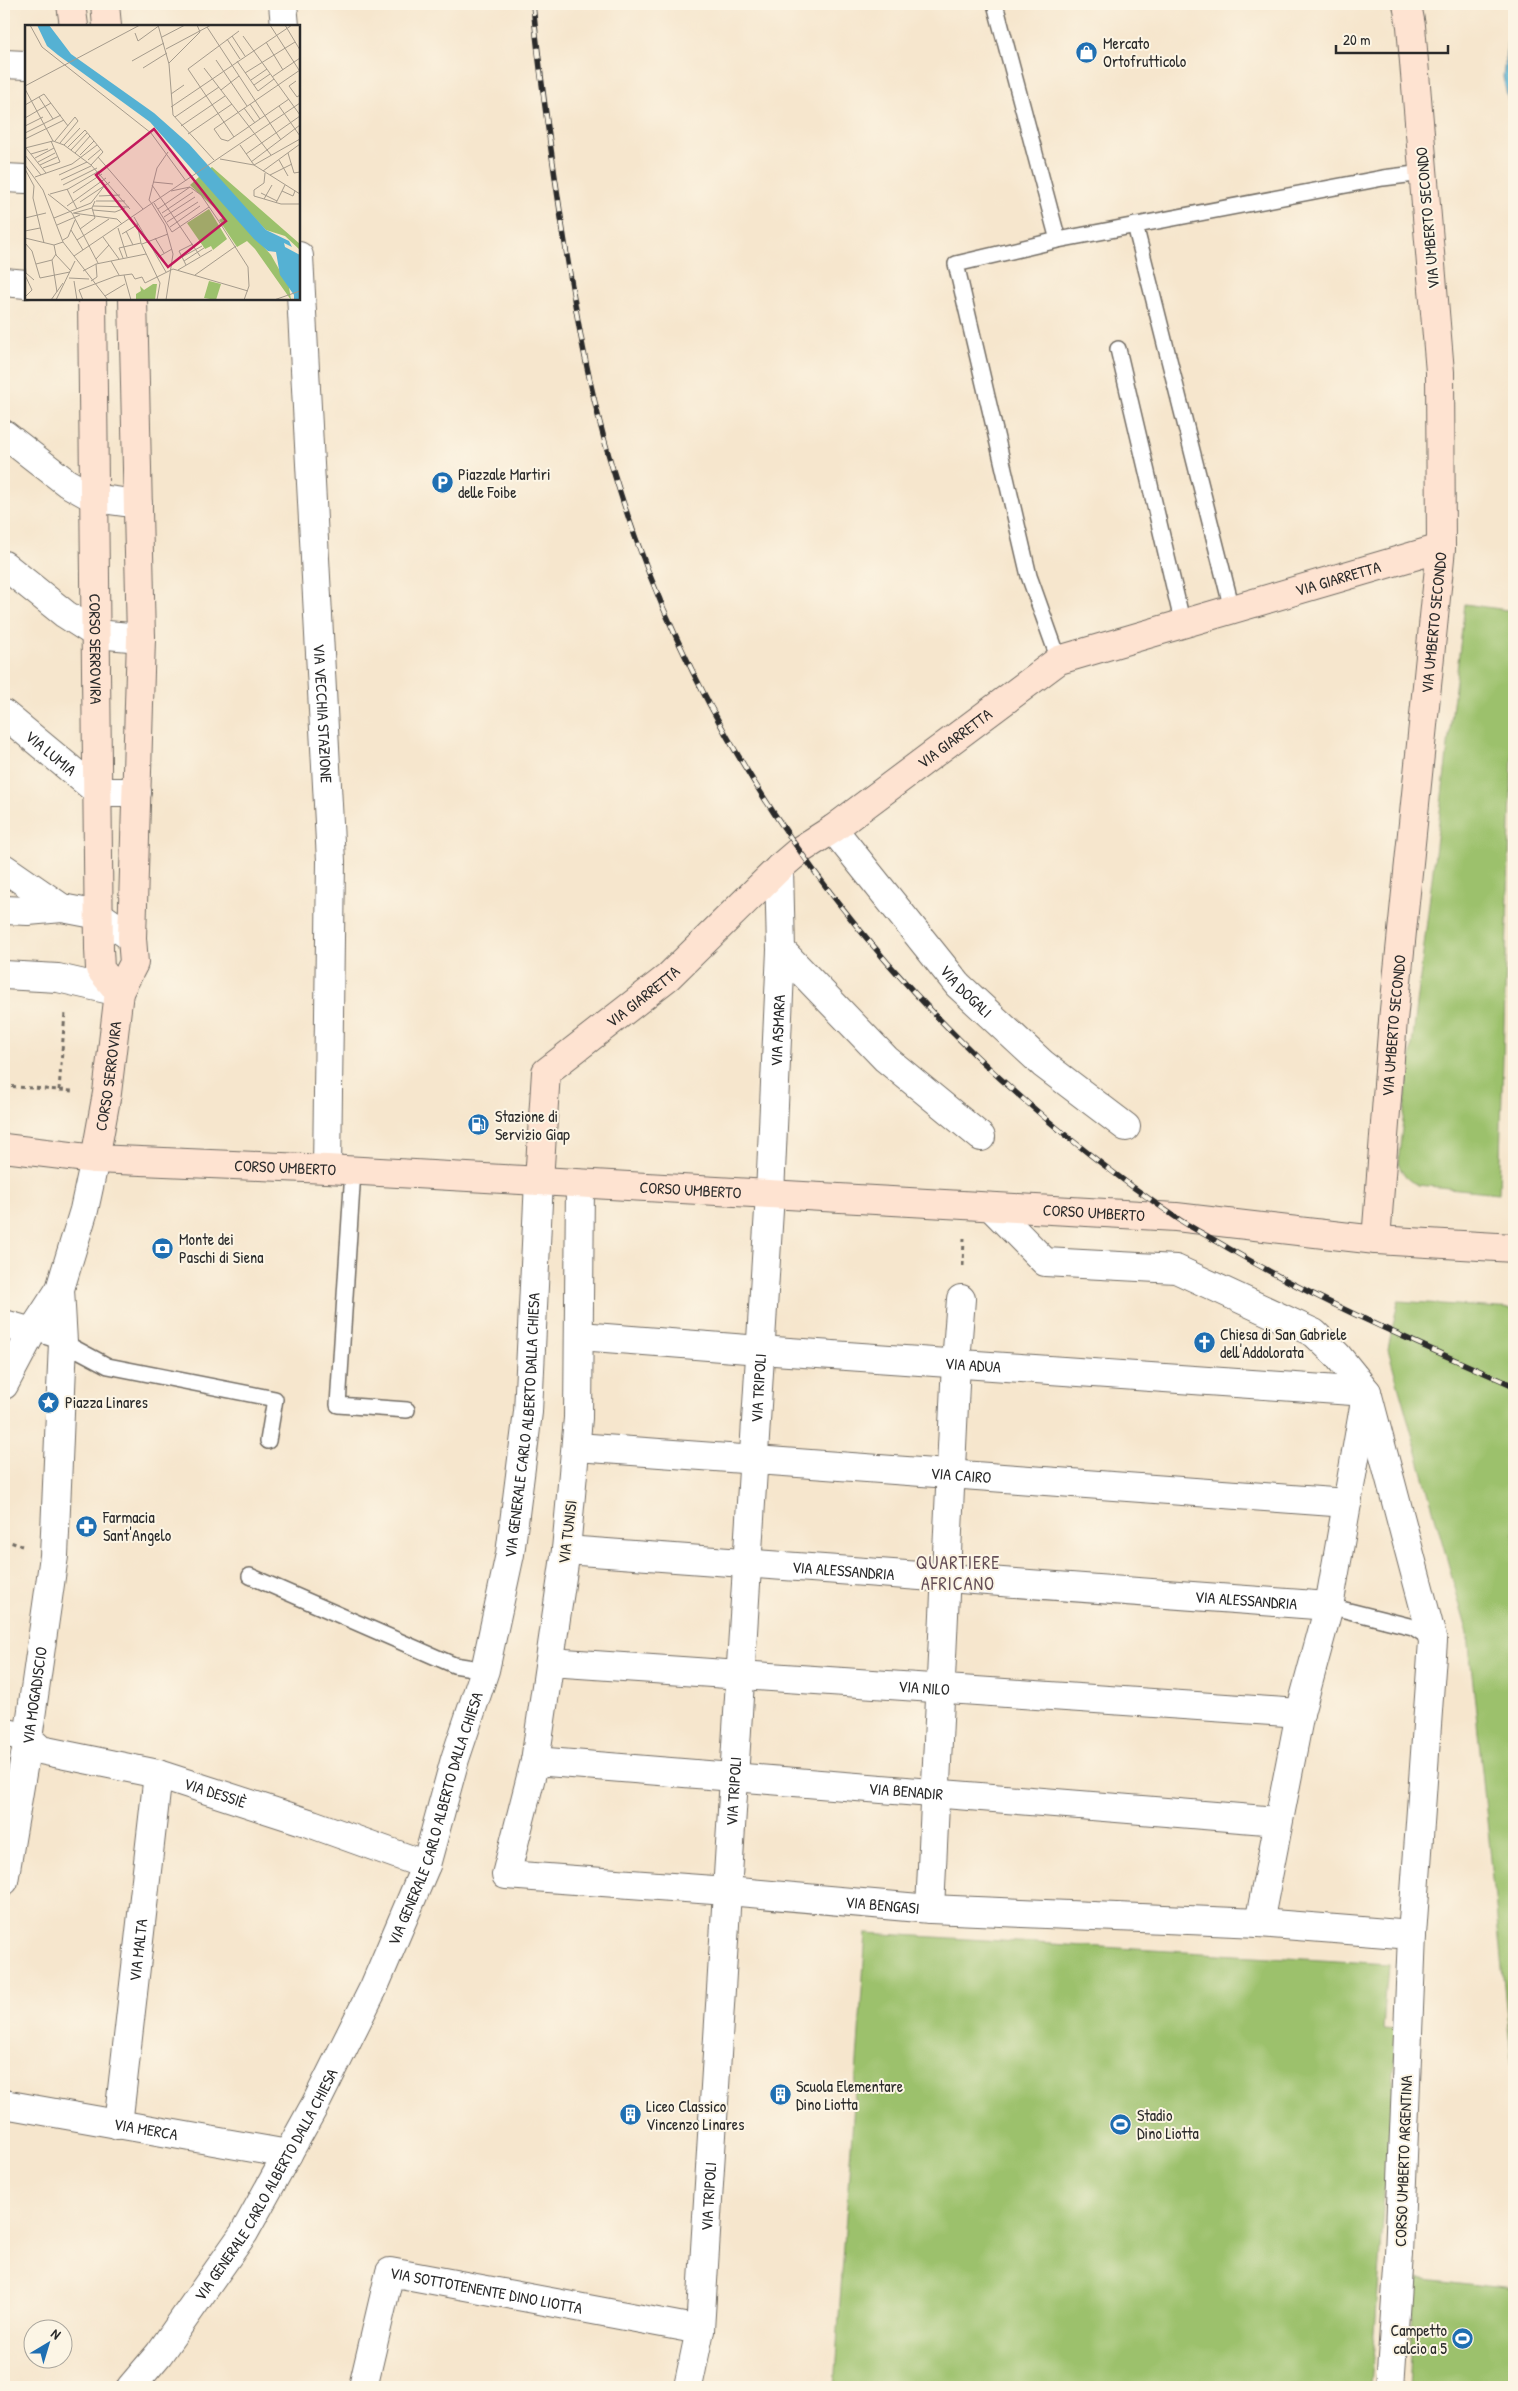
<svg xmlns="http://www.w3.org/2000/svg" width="1518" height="2391" font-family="'Patrick Hand',sans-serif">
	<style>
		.green { fill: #9cc16c; stroke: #64764c }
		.water { fill: #55b1d3; stroke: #406e7f }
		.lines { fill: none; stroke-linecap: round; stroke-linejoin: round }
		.service-casing { stroke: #726c64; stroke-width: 18 }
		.minor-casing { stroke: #726c64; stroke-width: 30 }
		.tertiary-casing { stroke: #726c64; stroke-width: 30 }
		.secondary-casing { stroke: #726c64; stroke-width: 30 }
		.path { stroke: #726c64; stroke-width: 3; stroke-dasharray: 4 4; stroke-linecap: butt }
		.service { stroke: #fff; stroke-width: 15 }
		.minor { stroke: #fff; stroke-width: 28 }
		.tertiary { stroke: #fff; stroke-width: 28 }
		.secondary { stroke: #fee3d1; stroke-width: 28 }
		.rail-casing { stroke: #2b2b2b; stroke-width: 5.5 }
		.rail { stroke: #fcf5e5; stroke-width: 4; stroke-dasharray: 11; stroke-linecap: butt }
		.labels { text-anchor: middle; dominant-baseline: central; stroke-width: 4; stroke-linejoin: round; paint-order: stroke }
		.poi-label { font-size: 16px; fill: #2b2b2b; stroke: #fcf5e5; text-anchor: start }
		.street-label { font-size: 16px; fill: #2b2b2b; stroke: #fcf5e5 }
		.neighbourhood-label { font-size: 18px; letter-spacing: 1px; fill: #654f58; stroke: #fcf5e5 }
		.inset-road { fill: none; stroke: #a59b8c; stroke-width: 1 }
		.view { fill: #c2185b; fill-opacity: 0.15; stroke: #c2185b; stroke-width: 2.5 }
		.inset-edge { fill: none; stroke: #2b2b2b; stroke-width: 2.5 }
	</style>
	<rect width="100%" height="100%" fill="#fcf5e5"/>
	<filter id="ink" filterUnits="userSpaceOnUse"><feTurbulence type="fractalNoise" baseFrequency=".02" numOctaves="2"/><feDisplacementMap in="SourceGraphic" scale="10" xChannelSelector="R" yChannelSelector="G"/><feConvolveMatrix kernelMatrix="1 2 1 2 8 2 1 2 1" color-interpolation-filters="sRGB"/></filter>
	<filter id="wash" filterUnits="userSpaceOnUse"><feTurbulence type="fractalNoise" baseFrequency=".0096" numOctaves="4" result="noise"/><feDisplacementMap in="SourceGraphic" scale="20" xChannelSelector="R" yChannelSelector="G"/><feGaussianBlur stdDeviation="1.12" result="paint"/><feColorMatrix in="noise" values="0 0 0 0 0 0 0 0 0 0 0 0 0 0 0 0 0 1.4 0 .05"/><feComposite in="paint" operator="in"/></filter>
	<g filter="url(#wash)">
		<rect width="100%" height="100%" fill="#f6e6cd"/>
		<g class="green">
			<path d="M1465,604L1514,611V690L1499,1193L1418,1185C1406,1180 1402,1174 1398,1162Z"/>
			<path d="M1398,1301L1514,1309V2085L1468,1634L1388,1349Z"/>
			<path d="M866,1933L1388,1964L1383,2029L1397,2030L1371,2387H834Z"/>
			<path d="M1415,2278L1514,2289V2387H1408Z"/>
		</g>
		<path class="water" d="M1512,4H1514V127L1503,77Z"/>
	</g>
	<g filter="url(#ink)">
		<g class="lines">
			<defs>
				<g id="service">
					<path d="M995,4L1058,240L1383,178L1423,173"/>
					<path d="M1135,225L1232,609"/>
					<path d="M1058,240L956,264L1029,576L1059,660"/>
					<path d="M1118,349L1183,625"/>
					<path d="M353,1171L338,1405L407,1410"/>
					<path d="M32,1332L63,1342L108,1366L275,1399L268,1441"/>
					<path d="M250,1576L454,1665L485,1670"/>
					<path d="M1329,1606L1413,1627L1431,1639"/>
				</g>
				<g id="minor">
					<path d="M283,4L285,26"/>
					<path d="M4,64L26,65"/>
					<path d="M4,178L26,179"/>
					<path id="s1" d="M299,256L331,861L327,1169"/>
					<path d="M4,282L26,284"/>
					<path d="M4,434L67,483L94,498L138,504"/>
					<path d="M4,565L65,614L96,634L141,638"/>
					<path id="s2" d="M4,714L98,792H137"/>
					<path id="s3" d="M833,829L958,985L1043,1064L1126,1127"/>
					<path d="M4,868L62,908L99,915L132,938"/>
					<path d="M4,910L28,911L62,908"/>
					<path d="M781,950L886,1059L981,1137"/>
					<path d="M4,975L58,978L119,992"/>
					<path id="s4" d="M580,1184L578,1418L566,1550L535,1761L506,1875L727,1891L930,1909L1259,1923L1412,1935"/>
					<path d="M991,1207L1045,1262L1176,1269L1314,1333L1337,1355L1367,1392L1433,1641L1412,1935L1399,2254L1390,2387"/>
					<path d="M4,1324L32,1332"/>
					<path id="s5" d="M580,1336L760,1350L1367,1392"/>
					<path d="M4,1385L32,1332L60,1289L84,1210L95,1159"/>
					<path id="s6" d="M577,1447L1347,1503"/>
					<path id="s7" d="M566,1550L1329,1606"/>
					<path id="s8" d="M550,1662L1300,1713"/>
					<path id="s9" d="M4,1732L28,1738L41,1750L158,1774L312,1824L426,1865"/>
					<path id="s10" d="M535,1761L1278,1821"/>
					<path id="s11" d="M4,1881L28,1738L54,1556L63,1342L60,1289"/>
					<path d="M930,1909L956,1363L961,1299"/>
					<path d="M1259,1923L1300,1713L1329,1606L1365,1401"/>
					<path id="s12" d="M4,2104L288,2154"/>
					<path id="s13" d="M118,2125L158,1774"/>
					<path id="s14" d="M363,2387L390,2272L700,2330"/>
					<path id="s15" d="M688,2387L700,2330L770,1194L781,950L779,868"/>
				</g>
				<g id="tertiary">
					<path id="s16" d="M131,2387L159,2354L244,2233L316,2103L374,1987L426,1865L455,1759L485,1670L510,1554L528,1412L539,1181"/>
				</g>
				<g id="secondary">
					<path d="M71,4L74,26"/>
					<path d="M105,4L107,26"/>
					<path id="s17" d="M92,299L99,949L100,969L119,992"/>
					<path id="s18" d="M4,1148L95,1159L327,1169L1176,1217L1376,1240L1514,1248"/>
					<path id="s19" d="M95,1159L107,1093L119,992L134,963L132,938L141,638L133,299"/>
					<path id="s20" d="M539,1181L546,1072L668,977L779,868L800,850L833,829L1059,660L1441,548"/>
					<path id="s21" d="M1376,1240L1393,1020L1441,548L1440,372L1411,26L1407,4"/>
				</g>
			</defs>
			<use href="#service" class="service-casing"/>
			<use href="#minor" class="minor-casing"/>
			<use href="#tertiary" class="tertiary-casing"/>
			<use href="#secondary" class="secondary-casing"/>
			<g class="path">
				<path d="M4,1086L73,1091"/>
				<path d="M59,1090L65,1013"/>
				<path d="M963,1266L964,1238"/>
				<path d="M4,1540L22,1546"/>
			</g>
			<use href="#service" class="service"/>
			<use href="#minor" class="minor"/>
			<use href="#tertiary" class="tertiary"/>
			<use href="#secondary" class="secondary"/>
			<defs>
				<path id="rail" d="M533,4C539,73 550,142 560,211C574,303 589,396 618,486C713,787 914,1039 1174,1216C1191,1228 1210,1237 1228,1248C1320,1302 1417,1343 1514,1386"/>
			</defs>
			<use href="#rail" class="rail-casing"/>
			<use href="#rail" class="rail"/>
		</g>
	</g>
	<defs>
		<symbol id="shop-disc" viewBox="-11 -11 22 22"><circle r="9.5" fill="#1f6fb2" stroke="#fcf5e5"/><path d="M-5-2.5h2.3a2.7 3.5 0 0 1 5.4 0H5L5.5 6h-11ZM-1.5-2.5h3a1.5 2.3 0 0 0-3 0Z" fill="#fff"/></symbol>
		<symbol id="parking-disc" viewBox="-11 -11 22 22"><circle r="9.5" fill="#1f6fb2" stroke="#fcf5e5"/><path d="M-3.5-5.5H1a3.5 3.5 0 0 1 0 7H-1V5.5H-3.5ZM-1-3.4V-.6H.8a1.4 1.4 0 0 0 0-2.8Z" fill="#fff"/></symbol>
		<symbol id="fuel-disc" viewBox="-11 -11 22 22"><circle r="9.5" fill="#1f6fb2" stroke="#fcf5e5"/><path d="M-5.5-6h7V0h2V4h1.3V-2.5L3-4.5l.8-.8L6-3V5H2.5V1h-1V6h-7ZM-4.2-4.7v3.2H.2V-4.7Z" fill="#fff"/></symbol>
		<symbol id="bank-disc" viewBox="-11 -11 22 22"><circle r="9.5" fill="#1f6fb2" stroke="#fcf5e5"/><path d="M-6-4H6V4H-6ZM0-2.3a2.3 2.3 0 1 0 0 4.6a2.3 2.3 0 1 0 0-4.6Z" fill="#fff"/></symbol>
		<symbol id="church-disc" viewBox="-11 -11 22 22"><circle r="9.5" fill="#1f6fb2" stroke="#fcf5e5"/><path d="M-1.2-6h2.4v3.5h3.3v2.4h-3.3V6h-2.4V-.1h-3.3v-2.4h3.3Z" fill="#fff"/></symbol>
		<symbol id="sight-disc" viewBox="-11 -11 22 22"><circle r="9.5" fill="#1f6fb2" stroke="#fcf5e5"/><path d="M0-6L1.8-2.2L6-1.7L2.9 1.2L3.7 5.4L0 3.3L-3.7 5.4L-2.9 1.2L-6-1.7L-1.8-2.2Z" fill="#fff"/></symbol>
		<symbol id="pharmacy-disc" viewBox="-11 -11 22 22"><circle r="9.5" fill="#1f6fb2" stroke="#fcf5e5"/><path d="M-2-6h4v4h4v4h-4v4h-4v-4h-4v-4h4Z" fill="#fff"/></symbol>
		<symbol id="building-disc" viewBox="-11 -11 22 22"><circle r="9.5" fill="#1f6fb2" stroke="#fcf5e5"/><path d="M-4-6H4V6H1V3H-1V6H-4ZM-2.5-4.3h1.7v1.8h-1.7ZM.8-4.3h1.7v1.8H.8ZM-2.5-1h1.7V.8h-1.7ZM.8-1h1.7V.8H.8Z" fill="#fff"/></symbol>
		<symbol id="stadium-disc" viewBox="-11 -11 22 22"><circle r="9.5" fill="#1f6fb2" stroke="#fcf5e5"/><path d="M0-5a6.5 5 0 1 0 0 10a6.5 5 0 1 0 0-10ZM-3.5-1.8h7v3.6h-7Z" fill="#fff"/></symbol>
	</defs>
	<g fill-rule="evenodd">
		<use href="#shop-disc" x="1074" y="40" width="25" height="25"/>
		<use href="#parking-disc" x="430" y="470" width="25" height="25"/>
		<use href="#fuel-disc" x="466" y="1112" width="25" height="25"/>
		<use href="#bank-disc" x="150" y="1236" width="25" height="25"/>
		<use href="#church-disc" x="1192" y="1330" width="25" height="25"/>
		<use href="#sight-disc" x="36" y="1390" width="25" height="25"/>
		<use href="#pharmacy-disc" x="74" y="1514" width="25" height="25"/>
		<use href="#building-disc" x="768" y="2082" width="25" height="25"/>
		<use href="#building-disc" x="618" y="2102" width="25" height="25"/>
		<use href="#stadium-disc" x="1108" y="2112" width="25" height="25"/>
		<use href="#stadium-disc" x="1450" y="2326" width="25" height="25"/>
	</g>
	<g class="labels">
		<g class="poi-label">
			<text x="1103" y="43">Mercato<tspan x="1103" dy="18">Ortofrutticolo</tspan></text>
			<text x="458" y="474">Piazzale Martiri<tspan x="458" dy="18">delle Foibe</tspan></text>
			<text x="495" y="1116">Stazione di<tspan x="495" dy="18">Servizio Giap</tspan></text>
			<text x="179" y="1239">Monte dei<tspan x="179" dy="18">Paschi di Siena</tspan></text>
			<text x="1220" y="1334">Chiesa di San Gabriele<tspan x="1220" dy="18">dell'Addolorata</tspan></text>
			<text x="65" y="1402">Piazza Linares</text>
			<text x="103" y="1517">Farmacia<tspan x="103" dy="18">Sant'Angelo</tspan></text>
			<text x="796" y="2086">Scuola Elementare<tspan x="796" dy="18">Dino Liotta</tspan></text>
			<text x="646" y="2106">Liceo Classico<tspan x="646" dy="18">Vincenzo Linares</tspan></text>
			<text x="1137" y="2115">Stadio<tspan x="1137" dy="18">Dino Liotta</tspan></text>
			<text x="1447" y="2330" text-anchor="end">Campetto<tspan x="1447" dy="18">calcio a 5</tspan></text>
		</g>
		<g class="street-label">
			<text transform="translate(1427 218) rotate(-95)">VIA UMBERTO SECONDO</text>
			<text stroke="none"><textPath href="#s20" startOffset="1059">VIA GIARRETTA</textPath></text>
			<text stroke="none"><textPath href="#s21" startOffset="620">VIA UMBERTO SECONDO</textPath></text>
			<text stroke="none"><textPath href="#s17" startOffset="350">CORSO SERROVIRA</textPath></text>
			<text stroke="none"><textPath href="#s1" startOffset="458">VIA VECCHIA STAZIONE</textPath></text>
			<text stroke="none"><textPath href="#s20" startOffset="638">VIA GIARRETTA</textPath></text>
			<text stroke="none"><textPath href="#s2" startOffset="61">VIA LUMIA</textPath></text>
			<text stroke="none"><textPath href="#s3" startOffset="210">VIA DOGALI</textPath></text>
			<text stroke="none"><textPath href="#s20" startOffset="232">VIA GIARRETTA</textPath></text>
			<text stroke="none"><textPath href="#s21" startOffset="215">VIA UMBERTO SECONDO</textPath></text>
			<text stroke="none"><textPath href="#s15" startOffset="1360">VIA ASMARA</textPath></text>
			<text stroke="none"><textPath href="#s19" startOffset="84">CORSO SERROVIRA</textPath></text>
			<text stroke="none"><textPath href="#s18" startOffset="282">CORSO UMBERTO</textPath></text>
			<text stroke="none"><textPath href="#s18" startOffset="688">CORSO UMBERTO</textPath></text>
			<text stroke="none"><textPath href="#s18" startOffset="1092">CORSO UMBERTO</textPath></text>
			<text stroke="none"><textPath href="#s5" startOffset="394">VIA ADUA</textPath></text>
			<text stroke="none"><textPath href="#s15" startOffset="1002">VIA TRIPOLI</textPath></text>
			<text stroke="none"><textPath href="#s16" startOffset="1054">VIA GENERALE CARLO ALBERTO DALLA CHIESA</textPath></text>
			<text stroke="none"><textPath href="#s6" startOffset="385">VIA CAIRO</textPath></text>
			<text transform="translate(567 1532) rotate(-83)">VIA TUNISI</text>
			<text stroke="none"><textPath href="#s7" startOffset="278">VIA ALESSANDRIA</textPath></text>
			<text stroke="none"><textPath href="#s7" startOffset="682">VIA ALESSANDRIA</textPath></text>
			<text stroke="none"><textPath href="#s8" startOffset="375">VIA NILO</textPath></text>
			<text stroke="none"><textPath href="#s11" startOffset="188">VIA MOGADISCIO</textPath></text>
			<text stroke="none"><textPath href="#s15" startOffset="598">VIA TRIPOLI</textPath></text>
			<text stroke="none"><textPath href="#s10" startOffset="372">VIA BENADIR</textPath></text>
			<text stroke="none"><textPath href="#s9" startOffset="222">VIA DESSIÈ</textPath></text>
			<text stroke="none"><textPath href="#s16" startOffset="649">VIA GENERALE CARLO ALBERTO DALLA CHIESA</textPath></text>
			<text stroke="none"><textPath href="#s4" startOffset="1075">VIA BENGASI</textPath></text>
			<text stroke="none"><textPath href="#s13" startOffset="176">VIA MALTA</textPath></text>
			<text stroke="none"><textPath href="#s12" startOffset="144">VIA MERCA</textPath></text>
			<text transform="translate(1403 2161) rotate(-88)">CORSO UMBERTO ARGENTINA</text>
			<text stroke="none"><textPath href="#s16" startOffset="244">VIA GENERALE CARLO ALBERTO DALLA CHIESA</textPath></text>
			<text stroke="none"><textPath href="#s15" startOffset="192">VIA TRIPOLI</textPath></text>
			<text stroke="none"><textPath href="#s14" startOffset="216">VIA SOTTOTENENTE DINO LIOTTA</textPath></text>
		</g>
		<g class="neighbourhood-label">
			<text x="958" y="1562">QUARTIERE<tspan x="958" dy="21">AFRICANO</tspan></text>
		</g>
	</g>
	<g transform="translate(25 25)">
		<rect width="275" height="275" fill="#f6e6cd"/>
		<path d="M187,142L275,219V225L260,211L241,205L184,144ZM175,151L246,230L264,262L266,275L230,224L222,216L212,222L194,195L199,192L165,160ZM184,184L202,214L188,225L186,221L180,224L162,198ZM184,256L196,259L191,275L179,273ZM128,259H132L130,275H111V269L116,266L115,261L119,265Z" fill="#9cc16c"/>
		<path d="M12,0H24L46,29L129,88L164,119L241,205L264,216L267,222L259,218L260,222L275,230V275H269V270L255,250L251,227L243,226L229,214L125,97L33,30L22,21Z" fill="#55b1d3"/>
		<path class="inset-road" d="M5,0L17,22L126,108L161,156M133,0L144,39L148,90L189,135M245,0L274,45M260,0L275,25M182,2L256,115M110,8L113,16L135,0M207,11L220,31M218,11L275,90M137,12L160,0M202,14L215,34M241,17L258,45M141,24L186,0M191,35L222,81M107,36L139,18M212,36L233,66L249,54M144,38L175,7L172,0M118,43L142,28M179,43L246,130M220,48L270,17M247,52L275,33M226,55L242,44M271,56L264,61L272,72L275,70M229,60L245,49M0,61L115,0M0,64L28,116M196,65L214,51M146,69L159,60M14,72L28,94M264,74L203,116L196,114L189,104L275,45M225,79L235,94M0,80L19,69L43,101M254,81L275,111M146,82L267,0M219,83L230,98M150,92L194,62M0,93L26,78M0,101L18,92M156,101L200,71M0,108L36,90M163,109L207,79M209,112L163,44L214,6M0,114L39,95M30,116L50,92L53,96L35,118M39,120L55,103M215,120L229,140L275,169M43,122L60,105L78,127L66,140M0,123L28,116L39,120L66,140L105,184M1,123L21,148M46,125L62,108M50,128L65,111M263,128L269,148L275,147M6,129L23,124M221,129L275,91M0,130L16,150M55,130L69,116M73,132L118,184M10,133L29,123M195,134L229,140L275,114M63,135L76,124M254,135L263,151M13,137L30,128M226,137L275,100M0,140L18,165L38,217L49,231L275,78M15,140L32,132M18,143L35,137L26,116M0,144L9,161L8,173L19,218M238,146L275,119M240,148L239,158L229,165V171L256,179H275M34,150L62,137M245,150L267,139M10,152L47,139L72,120M36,155L66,141M128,157L148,159M38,160L72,143M127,160L175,231M42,164L52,184M146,166L165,162L176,170L193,195L223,242L224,261L219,275M257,166L268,171L270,166M48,168L77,149M236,168L252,176M23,169L47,188L73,238M25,169L43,164L74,146M74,171L95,170M239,174L247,160M71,176H100M55,177L85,157M129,178L147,207L184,182M251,178L260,160M127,179L140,200L148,229L141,275M127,179L124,175L132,143L143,127M42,181L81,153M68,181L104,182M133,184L165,162M68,185L90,187L100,183M48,188L92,194L97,199M49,188L67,183M137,188L168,167M109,192L141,247M139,192L170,172M0,193L21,188M29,193L66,178L80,160M142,197L173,177M112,198L116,218L135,258L132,275M32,200L55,190M145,202L175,181M93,203L102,232M55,204L70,193L67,183L70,176M46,205L58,225M0,206L15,203M101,206L108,220M97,209L112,200M78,212L94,234M0,213L29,220L38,217M130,213L139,228M38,215L43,212L50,195M52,215L84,194M0,218L7,226L15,253L45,247M117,219L143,209M29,220L31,230L46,246M31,229L27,235L32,267M49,231L83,275M133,232L147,224M157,232L177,221M98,233L94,223L116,218M71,234L84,220M86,236L94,250M159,236L179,223M0,237L1,248L9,255M11,239L27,235M161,240L154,226L168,219M148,244L223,266M153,245L187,225M58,246L71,239L121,229M0,250L7,265L0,272M99,250L106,275M170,250L211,221M44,253L64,254M49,256L52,275M66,256L72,252L71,239M80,271L100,259M26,275L38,258M31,275L50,236M58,275L54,265L91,251L107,249L110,254L117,252L120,258L148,244M249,275L275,266"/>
		<path class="view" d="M129,104L201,196L143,242L71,150Z"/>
		<rect width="275" height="275" class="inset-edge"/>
	</g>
	<rect width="1518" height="2391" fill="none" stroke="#fcf5e5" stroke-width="20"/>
	<g transform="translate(48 2344) rotate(38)"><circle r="24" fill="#fcf5e5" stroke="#a8a49b"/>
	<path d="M0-4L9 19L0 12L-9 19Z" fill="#1f6fb2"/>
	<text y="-8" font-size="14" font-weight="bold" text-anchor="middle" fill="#2b2b2b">N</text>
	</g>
	<path d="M1336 45v8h112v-8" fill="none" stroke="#2b2b2b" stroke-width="2.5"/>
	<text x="1343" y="45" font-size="15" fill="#2b2b2b" stroke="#fcf5e5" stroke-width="4" paint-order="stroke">20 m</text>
</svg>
